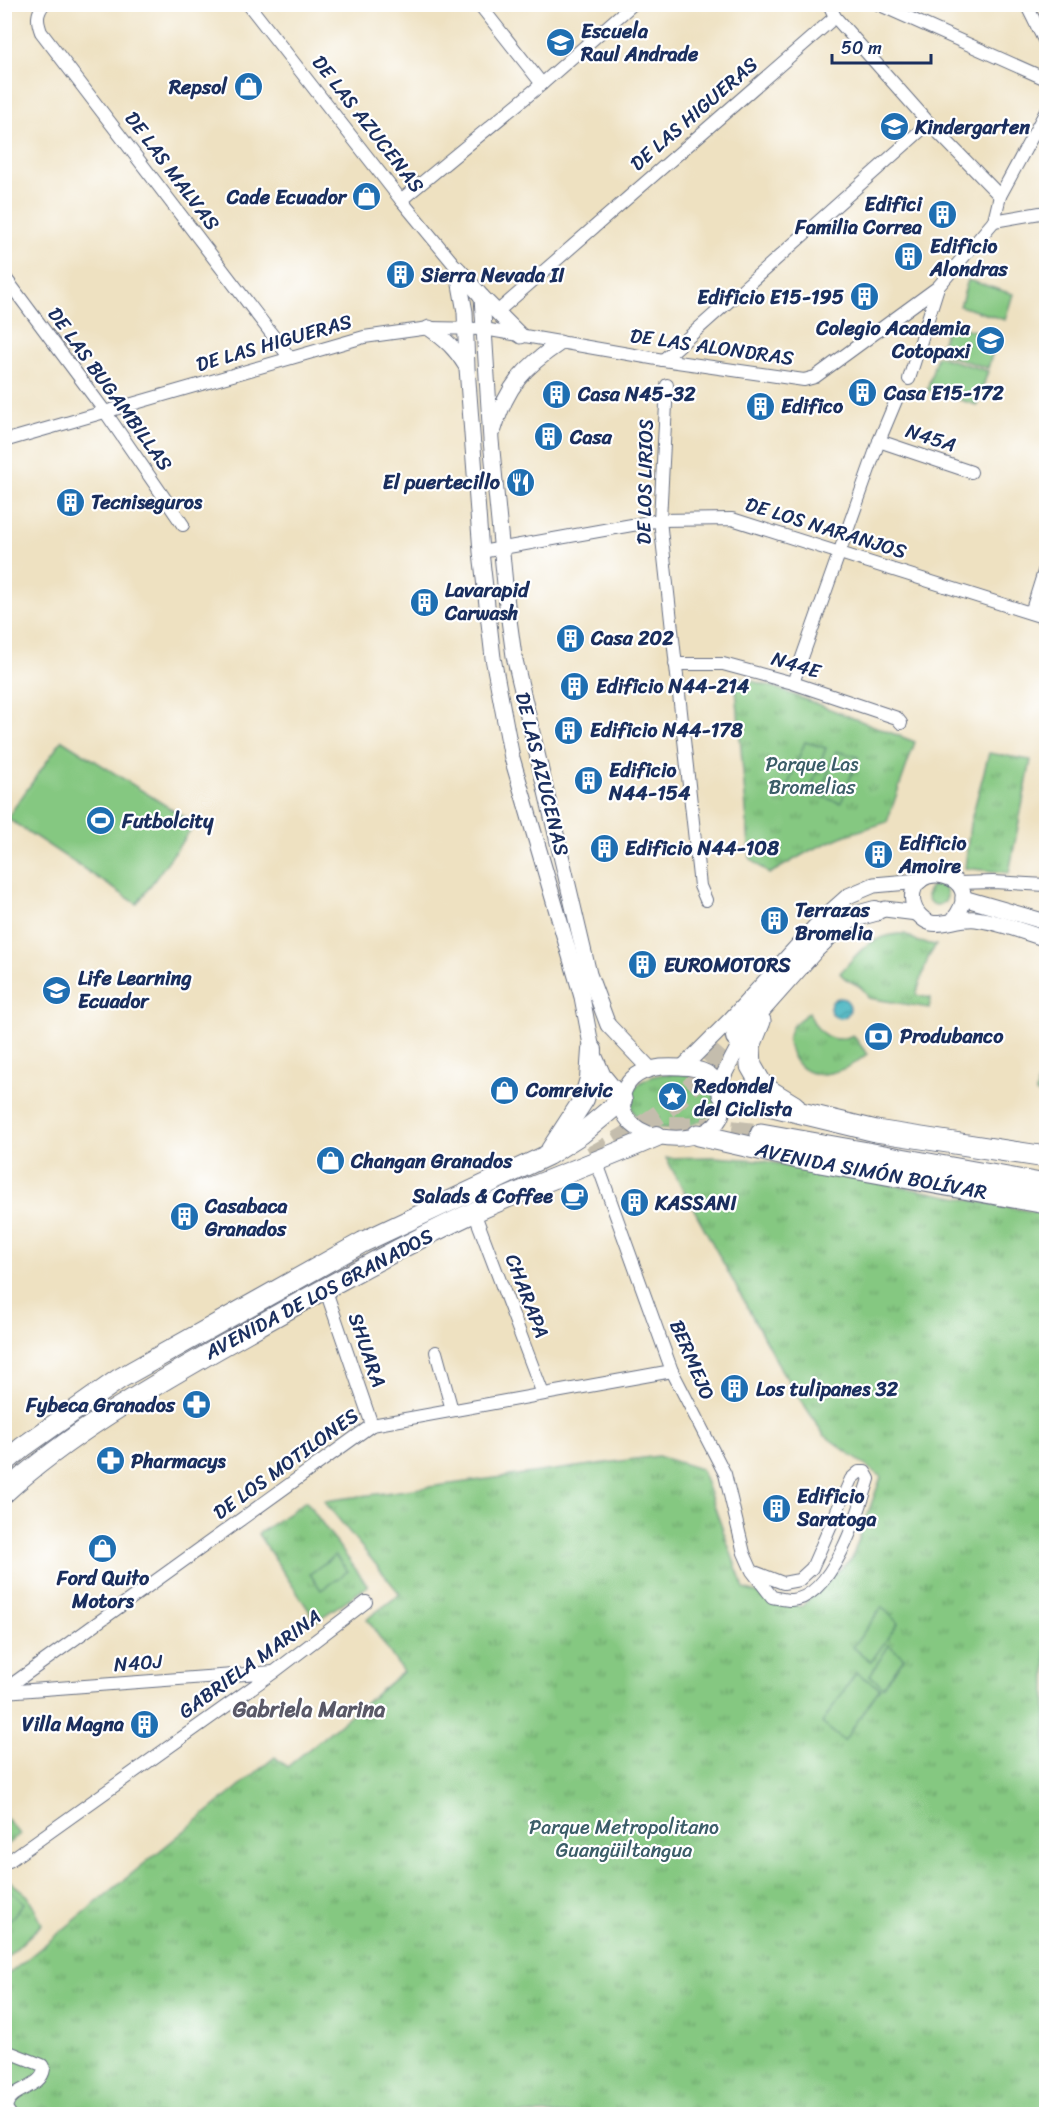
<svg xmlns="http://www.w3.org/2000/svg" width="1051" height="2119" font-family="Sriracha,sans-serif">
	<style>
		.grass { fill: url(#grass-tufts); stroke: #507c70; stroke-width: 1.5 }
		.garden { fill: #85c881; stroke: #507c70; stroke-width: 1.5 }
		.water { fill: url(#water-waves); stroke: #30728f; stroke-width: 1.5 }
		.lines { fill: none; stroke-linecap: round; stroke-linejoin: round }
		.primary-tunnel { stroke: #c4bdad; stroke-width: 20; stroke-dasharray: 20 10; stroke-linecap: butt }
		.trunk-tunnel { stroke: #c4bdad; stroke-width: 21; stroke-dasharray: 21 10; stroke-linecap: butt }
		.minor-casing { stroke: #656d81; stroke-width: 14 }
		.tertiary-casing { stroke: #656d81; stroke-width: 17 }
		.primary-casing { stroke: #656d81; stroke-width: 22 }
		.trunk-casing { stroke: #656d81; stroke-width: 23 }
		.minor { stroke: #fff; stroke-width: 12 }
		.tertiary { stroke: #fff; stroke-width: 15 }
		.primary { stroke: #fff; stroke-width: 20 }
		.trunk { stroke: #fff; stroke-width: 21 }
		.labels { text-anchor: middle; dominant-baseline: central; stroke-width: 4.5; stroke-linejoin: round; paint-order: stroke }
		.poi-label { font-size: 20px; font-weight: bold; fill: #1b2f5e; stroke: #fff; text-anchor: start }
		.street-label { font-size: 20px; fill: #1b2f5e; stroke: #fff }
		.park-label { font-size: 20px; fill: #3b5d68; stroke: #fff }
		.quarter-label { font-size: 22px; font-weight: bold; fill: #5a5967; stroke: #fff }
	</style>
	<defs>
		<pattern id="grass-tufts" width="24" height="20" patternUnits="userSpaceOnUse" patternTransform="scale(1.5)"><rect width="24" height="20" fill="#85c881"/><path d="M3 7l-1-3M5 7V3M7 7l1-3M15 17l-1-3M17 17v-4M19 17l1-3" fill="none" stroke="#6ca36d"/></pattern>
		<pattern id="water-waves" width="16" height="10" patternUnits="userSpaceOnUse" patternTransform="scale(1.5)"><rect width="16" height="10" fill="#45b4c0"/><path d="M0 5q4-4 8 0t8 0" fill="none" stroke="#39939f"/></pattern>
	</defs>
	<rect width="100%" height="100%" fill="#fff"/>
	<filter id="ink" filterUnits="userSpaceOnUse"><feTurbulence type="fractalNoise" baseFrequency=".0167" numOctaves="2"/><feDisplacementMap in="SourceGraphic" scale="12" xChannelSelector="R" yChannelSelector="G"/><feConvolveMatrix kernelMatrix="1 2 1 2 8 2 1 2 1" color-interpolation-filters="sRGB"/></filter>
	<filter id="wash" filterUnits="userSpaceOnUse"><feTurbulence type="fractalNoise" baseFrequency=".008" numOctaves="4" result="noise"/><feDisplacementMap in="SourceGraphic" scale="24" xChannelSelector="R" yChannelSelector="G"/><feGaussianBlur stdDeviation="1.35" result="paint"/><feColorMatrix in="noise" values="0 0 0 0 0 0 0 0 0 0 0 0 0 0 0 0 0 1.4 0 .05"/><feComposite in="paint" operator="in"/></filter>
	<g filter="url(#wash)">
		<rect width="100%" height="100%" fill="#eee1c1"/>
		<g class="grass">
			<path d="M735,676L773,687L915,742L887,822L846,835L811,850L769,874L750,858Z"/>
			<path d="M989,753L1031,760L1009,873L965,868L970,824Z"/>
			<circle cx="937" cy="895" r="10"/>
			<path d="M898,934H905L919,942L936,945L928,958L916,995L931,998L929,1008L868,998C862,981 848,985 840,973C860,951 867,938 898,934Z"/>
			<path d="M809,1012C816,1032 831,1046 853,1035L867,1054C844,1074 803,1088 790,1050C787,1043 788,1034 792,1027C796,1021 804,1017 809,1012Z"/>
			<path d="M1043,1050L1046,1051L1045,1094L1040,1095L1036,1093Z"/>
			<path d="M679,1073C705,1078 715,1082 717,1110C700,1126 666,1135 644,1122C627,1113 627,1091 643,1081C653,1074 667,1074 679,1073Z"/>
			<path d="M713,1157L759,1160L1046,1214V2114H5V1977L275,1757L287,1767L403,1672L367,1619L400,1594L324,1501L658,1456L701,1469L744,1589L801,1607L852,1558L881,1477L824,1435L782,1371L666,1158Z"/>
			<path d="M306,1501L368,1586L316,1621L258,1534Z"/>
			<path d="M4,1816L20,1834L5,1846H4Z"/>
			<path d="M5,1877L28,1896L42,1924L5,1959Z"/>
		</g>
		<g class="garden">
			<path d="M968,280L1013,294L1005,320L960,306Z"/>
			<path d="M948,323L997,338L988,368L939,353Z"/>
			<path d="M937,356L988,371L977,405L927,390Z"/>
			<path d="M62,740L195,824L137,904L7,818Z"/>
			<path d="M805,742L826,748L809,792L788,785Z"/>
			<path d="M836,751L858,757L841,803L820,796Z"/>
			<path d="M335,1555L348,1571L321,1590L310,1574Z"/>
			<path d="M882,1607L898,1623L871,1662L853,1647Z"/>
			<path d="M889,1645L904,1658L883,1687L870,1675Z"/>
			<path d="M856,1673L880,1688L844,1741L822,1723Z"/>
			<path d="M4,1885L24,1903L5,1926H4Z"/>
		</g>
		<circle class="water" cx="840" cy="1008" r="10"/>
	</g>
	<g filter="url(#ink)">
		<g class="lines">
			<path class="primary-tunnel" d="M591,1156C614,1144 636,1130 658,1115C687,1095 712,1064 736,1037"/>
			<path class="trunk-tunnel" d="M639,1126L697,1127L761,1134"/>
			<defs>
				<g id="minor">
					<path d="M44,4C36,14 37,21 41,32L290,358"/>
					<path d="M248,4L401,200L457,268"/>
					<path d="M479,4L542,84"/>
					<path d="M829,4L835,17L929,123L1000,196"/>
					<path d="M878,4L1046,79"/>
					<path d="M1026,4L1046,44"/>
					<path d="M401,200L542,84L633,4"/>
					<path d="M994,221L1046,212"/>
					<path d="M4,276L106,413L183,525"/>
					<path d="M497,312L835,17"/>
					<path d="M663,360L929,123"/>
					<path d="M909,379L938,287"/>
					<path d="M667,385L660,520L700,886L706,900"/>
					<path d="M4,441L364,337L429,328L484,329L663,360L804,380L815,377L938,287L994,221L1000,196L1046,111"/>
					<path d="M879,441L971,472"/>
					<path d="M481,552L660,520L732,519L1046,618"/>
					<path d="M1031,613L1046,565"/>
					<path d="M675,664H723L793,683L897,718L901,723"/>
					<path d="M793,683L879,441L897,398"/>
					<path d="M957,883L993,882L1046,885"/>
					<path d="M597,1163L672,1371L725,1474L744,1553L752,1571L772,1597C778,1598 785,1600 791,1600C832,1599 859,1511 869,1479L865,1472H859L851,1479L812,1568L799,1580L783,1583L752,1571"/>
					<path d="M474,1212L543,1394"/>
					<path d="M325,1288L372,1425"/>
					<path d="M436,1352L452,1410"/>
					<path d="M4,1690L372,1425L672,1371"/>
					<path d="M4,1692L273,1672"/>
					<path d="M9,1861L274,1672L366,1602"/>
					<path d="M4,2050L42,2065L44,2069C41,2090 10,2086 6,2108L10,2114"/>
				</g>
				<g id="tertiary">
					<path d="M457,268L465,312L467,368L481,552L493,658L512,758L582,997L592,1050L603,1075L622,1098"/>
					<path d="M459,270L482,297L521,336"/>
					<path d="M482,297L491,440L507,605L514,656L589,974L608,1025L650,1069"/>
					<path d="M429,328C445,339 456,349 466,366"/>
					<path d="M494,429C507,386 524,367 560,343"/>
					<path d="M963,898L1046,922"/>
					<path d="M867,915L885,909L917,913"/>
					<path d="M954,919C991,872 905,857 913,903C915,912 922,920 931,923C942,926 961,917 976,919C1000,922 1024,932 1046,939"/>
					<path d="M661,1067C689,1066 721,1066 723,1102C727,1156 605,1147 624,1091C630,1075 646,1069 661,1067Z"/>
					<path d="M683,1067L731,1019L821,920L848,896L874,885L920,881"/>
					<path d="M719,1084L742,1040L751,1031"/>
				</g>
				<g id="primary">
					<path d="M736,1037L815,948L839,925L853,917L875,911"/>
					<path d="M551,1150L584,1099L590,1079L592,1050"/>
					<path d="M4,1463L23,1447L119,1379L363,1242L548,1155L581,1134L622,1100"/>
					<path d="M4,1493C68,1435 144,1391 219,1348C302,1301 385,1254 472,1213C532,1185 596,1163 657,1136"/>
				</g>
				<g id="trunk">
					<path d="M760,1021L750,1046L751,1066L763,1087L794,1106"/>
					<path d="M723,1094L876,1131L1046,1157"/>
					<path d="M761,1134L1046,1185"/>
					<path id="s1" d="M698,1135L798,1158L1046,1203"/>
				</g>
			</defs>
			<use href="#minor" class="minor-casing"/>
			<use href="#tertiary" class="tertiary-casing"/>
			<use href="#primary" class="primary-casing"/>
			<use href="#trunk" class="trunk-casing"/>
			<use href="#minor" class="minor"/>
			<use href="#tertiary" class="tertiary"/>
			<use href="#primary" class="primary"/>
			<use href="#trunk" class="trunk"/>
		</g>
	</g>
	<defs>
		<symbol id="university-disc" viewBox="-11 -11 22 22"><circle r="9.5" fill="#1f6fb2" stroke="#fff"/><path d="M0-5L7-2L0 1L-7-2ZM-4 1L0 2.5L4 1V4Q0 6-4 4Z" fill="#fff"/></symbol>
		<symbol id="shop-disc" viewBox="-11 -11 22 22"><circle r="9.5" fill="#1f6fb2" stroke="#fff"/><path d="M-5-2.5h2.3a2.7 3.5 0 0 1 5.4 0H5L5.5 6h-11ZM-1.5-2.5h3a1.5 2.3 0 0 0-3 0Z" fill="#fff"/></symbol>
		<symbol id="school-disc" viewBox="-11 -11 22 22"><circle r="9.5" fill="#1f6fb2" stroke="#fff"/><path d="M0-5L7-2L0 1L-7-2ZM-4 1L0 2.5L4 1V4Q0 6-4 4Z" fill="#fff"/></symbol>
		<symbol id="building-disc" viewBox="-11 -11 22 22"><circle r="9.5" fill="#1f6fb2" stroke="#fff"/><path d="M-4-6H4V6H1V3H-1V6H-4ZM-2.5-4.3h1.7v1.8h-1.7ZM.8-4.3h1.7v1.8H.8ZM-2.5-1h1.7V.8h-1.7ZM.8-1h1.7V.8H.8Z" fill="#fff"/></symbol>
		<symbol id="restaurant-disc" viewBox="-11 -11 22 22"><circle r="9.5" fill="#1f6fb2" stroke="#fff"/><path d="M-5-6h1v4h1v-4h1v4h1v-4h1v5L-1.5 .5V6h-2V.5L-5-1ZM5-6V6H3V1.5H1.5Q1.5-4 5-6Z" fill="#fff"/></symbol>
		<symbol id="stadium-disc" viewBox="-11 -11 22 22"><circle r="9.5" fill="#1f6fb2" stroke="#fff"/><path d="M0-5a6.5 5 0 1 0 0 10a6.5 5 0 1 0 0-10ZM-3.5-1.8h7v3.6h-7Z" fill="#fff"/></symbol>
		<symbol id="bank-disc" viewBox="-11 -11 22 22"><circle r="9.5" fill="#1f6fb2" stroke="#fff"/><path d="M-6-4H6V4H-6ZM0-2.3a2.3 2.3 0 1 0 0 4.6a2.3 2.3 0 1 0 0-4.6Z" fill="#fff"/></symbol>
		<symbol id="sight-disc" viewBox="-11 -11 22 22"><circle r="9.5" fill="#1f6fb2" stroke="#fff"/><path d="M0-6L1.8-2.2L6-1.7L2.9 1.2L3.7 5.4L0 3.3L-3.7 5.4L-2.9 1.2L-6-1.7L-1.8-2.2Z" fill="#fff"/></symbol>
		<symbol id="cafe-disc" viewBox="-11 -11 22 22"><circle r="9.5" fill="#1f6fb2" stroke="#fff"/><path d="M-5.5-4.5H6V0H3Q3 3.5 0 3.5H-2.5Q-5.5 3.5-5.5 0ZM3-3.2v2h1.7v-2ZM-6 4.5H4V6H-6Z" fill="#fff"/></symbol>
		<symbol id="pharmacy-disc" viewBox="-11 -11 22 22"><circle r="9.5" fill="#1f6fb2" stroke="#fff"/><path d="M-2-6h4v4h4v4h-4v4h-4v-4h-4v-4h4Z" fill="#fff"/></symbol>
	</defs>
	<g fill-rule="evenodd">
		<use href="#university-disc" x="544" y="26" width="33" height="33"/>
		<use href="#shop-disc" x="232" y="70" width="33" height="33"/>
		<use href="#school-disc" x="878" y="110" width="33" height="33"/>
		<use href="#shop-disc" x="350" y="180" width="33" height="33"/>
		<use href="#building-disc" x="926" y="198" width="33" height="33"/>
		<use href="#building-disc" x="892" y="240" width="33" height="33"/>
		<use href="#building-disc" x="384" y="258" width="33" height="33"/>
		<use href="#building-disc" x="848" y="280" width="33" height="33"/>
		<use href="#university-disc" x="974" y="324" width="33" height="33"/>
		<use href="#building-disc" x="846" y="376" width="33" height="33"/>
		<use href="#building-disc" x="540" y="378" width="33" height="33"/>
		<use href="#building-disc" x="744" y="390" width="33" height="33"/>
		<use href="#building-disc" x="532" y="420" width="33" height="33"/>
		<use href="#restaurant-disc" x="504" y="466" width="33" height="33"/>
		<use href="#building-disc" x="54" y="486" width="33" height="33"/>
		<use href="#building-disc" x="408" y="586" width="33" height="33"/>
		<use href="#building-disc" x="554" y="622" width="33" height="33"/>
		<use href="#building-disc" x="558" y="670" width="33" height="33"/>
		<use href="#building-disc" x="552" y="714" width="33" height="33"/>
		<use href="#building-disc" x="572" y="764" width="33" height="33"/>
		<use href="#stadium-disc" x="84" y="804" width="33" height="33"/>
		<use href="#building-disc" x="588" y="832" width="33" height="33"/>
		<use href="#building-disc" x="862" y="838" width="33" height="33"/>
		<use href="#building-disc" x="758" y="904" width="33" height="33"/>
		<use href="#building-disc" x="626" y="948" width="33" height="33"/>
		<use href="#school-disc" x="40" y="974" width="33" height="33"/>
		<use href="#bank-disc" x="862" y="1020" width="33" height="33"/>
		<use href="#shop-disc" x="488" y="1074" width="33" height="33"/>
		<use href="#sight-disc" x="656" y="1080" width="33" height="33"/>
		<use href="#shop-disc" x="314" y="1144" width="33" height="33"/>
		<use href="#cafe-disc" x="558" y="1180" width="33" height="33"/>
		<use href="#building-disc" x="618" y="1186" width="33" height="33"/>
		<use href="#building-disc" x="168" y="1200" width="33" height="33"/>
		<use href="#building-disc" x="718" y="1372" width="33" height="33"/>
		<use href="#pharmacy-disc" x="180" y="1388" width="33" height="33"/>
		<use href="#pharmacy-disc" x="94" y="1444" width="33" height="33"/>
		<use href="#building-disc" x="760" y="1492" width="33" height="33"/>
		<use href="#shop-disc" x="86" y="1532" width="33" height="33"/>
		<use href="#building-disc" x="128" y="1708" width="33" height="33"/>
	</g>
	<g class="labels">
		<g class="poi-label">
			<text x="581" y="31">Escuela<tspan x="581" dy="23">Raul Andrade</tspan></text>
			<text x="227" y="87" text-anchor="end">Repsol</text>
			<text x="915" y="127">Kindergarten</text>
			<text x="346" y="197" text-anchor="end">Cade Ecuador</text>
			<text x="922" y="204" text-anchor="end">Edifici<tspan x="922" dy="23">Familia Correa</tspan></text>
			<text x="930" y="246">Edificio<tspan x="930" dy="23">Alondras</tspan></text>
			<text x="421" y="275">Sierra Nevada II</text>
			<text x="844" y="297" text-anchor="end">Edificio E15-195</text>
			<text x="970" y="328" text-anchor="end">Colegio Academia<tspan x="970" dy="23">Cotopaxi</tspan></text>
			<text x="884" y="393">Casa E15-172</text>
			<text x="578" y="394">Casa N45-32</text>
			<text x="781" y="406">Edifico</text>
			<text x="570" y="437">Casa</text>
			<text x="500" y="482" text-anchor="end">El puertecillo</text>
			<text x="91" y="502">Tecniseguros</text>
			<text x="445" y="590">Lavarapid<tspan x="445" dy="23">Carwash</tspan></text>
			<text x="591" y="638">Casa 202</text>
			<text x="596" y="686">Edificio N44-214</text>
			<text x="590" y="730">Edificio N44-178</text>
			<text x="609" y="770">Edificio<tspan x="609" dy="23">N44-154</tspan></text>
			<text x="122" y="821">Futbolcity</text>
			<text x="899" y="843">Edificio<tspan x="899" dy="23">Amoire</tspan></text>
			<text x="625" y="848">Edificio N44-108</text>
			<text x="795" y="910">Terrazas<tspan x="795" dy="23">Bromelia</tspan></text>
			<text x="664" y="965">EUROMOTORS</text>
			<text x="78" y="978">Life Learning<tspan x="78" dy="23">Ecuador</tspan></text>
			<text x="900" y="1036">Produbanco</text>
			<text x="694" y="1086">Redondel<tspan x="694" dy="23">del Ciclista</tspan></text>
			<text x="526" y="1090">Comreivic</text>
			<text x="351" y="1161">Changan Granados</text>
			<text x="553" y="1196" text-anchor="end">Salads &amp; Coffee</text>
			<text x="655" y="1203">KASSANI</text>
			<text x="205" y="1206">Casabaca<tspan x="205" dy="23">Granados</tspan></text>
			<text x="756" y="1389">Los tulipanes 32</text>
			<text x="175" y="1405" text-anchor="end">Fybeca Granados</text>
			<text x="131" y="1461">Pharmacys</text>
			<text x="797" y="1496">Edificio<tspan x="797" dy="23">Saratoga</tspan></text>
			<text x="103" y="1578" text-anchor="middle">Ford Quito<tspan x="103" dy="23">Motors</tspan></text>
			<text x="124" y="1724" text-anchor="end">Villa Magna</text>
		</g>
		<g class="street-label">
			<text transform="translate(694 114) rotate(-41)">DE LAS HIGUERAS</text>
			<text transform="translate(368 124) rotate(52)">DE LAS AZUCENAS</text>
			<text transform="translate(172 171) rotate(53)">DE LAS MALVAS</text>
			<text transform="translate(274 343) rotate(-16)">DE LAS HIGUERAS</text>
			<text transform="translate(712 347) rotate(8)">DE LAS ALONDRAS</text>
			<text transform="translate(110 389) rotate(54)">DE LAS BUGAMBILLAS</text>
			<text transform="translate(931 438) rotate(18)">N45A</text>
			<text transform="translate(645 482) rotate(-89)">DE LOS LIRIOS</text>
			<text transform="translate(826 528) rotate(17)">DE LOS NARANJOS</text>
			<text transform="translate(796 665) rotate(17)">N44E</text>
			<text transform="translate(542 774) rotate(76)">DE LAS AZUCENAS</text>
			<text stroke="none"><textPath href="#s1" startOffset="177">AVENIDA SIMÓN BOLÍVAR</textPath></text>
			<text transform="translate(319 1294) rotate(-28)">AVENIDA DE LOS GRANADOS</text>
			<text transform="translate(527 1296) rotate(69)">CHARAPA</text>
			<text transform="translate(367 1350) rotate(71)">SHUARA</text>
			<text transform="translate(692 1360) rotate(67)">BERMEJO</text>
			<text transform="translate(286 1464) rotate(-36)">DE LOS MOTILONES</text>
			<text transform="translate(138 1663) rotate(-4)">N40J</text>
			<text transform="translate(250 1664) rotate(-36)">GABRIELA MARINA</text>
		</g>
		<g class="park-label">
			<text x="812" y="764">Parque Las<tspan x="812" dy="23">Bromelias</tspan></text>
			<text x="624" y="1827">Parque Metropolitano<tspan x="624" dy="23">Guangüiltangua</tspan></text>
		</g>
		<g class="quarter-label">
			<text x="309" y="1709">Gabriela Marina</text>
		</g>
	</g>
	<rect width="1051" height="2119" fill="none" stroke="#fff" stroke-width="24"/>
	<path d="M832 54v9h99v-9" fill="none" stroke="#1b2f5e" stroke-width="3"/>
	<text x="841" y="54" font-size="18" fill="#1b2f5e" stroke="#ffffff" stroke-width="4.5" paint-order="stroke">50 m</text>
</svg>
